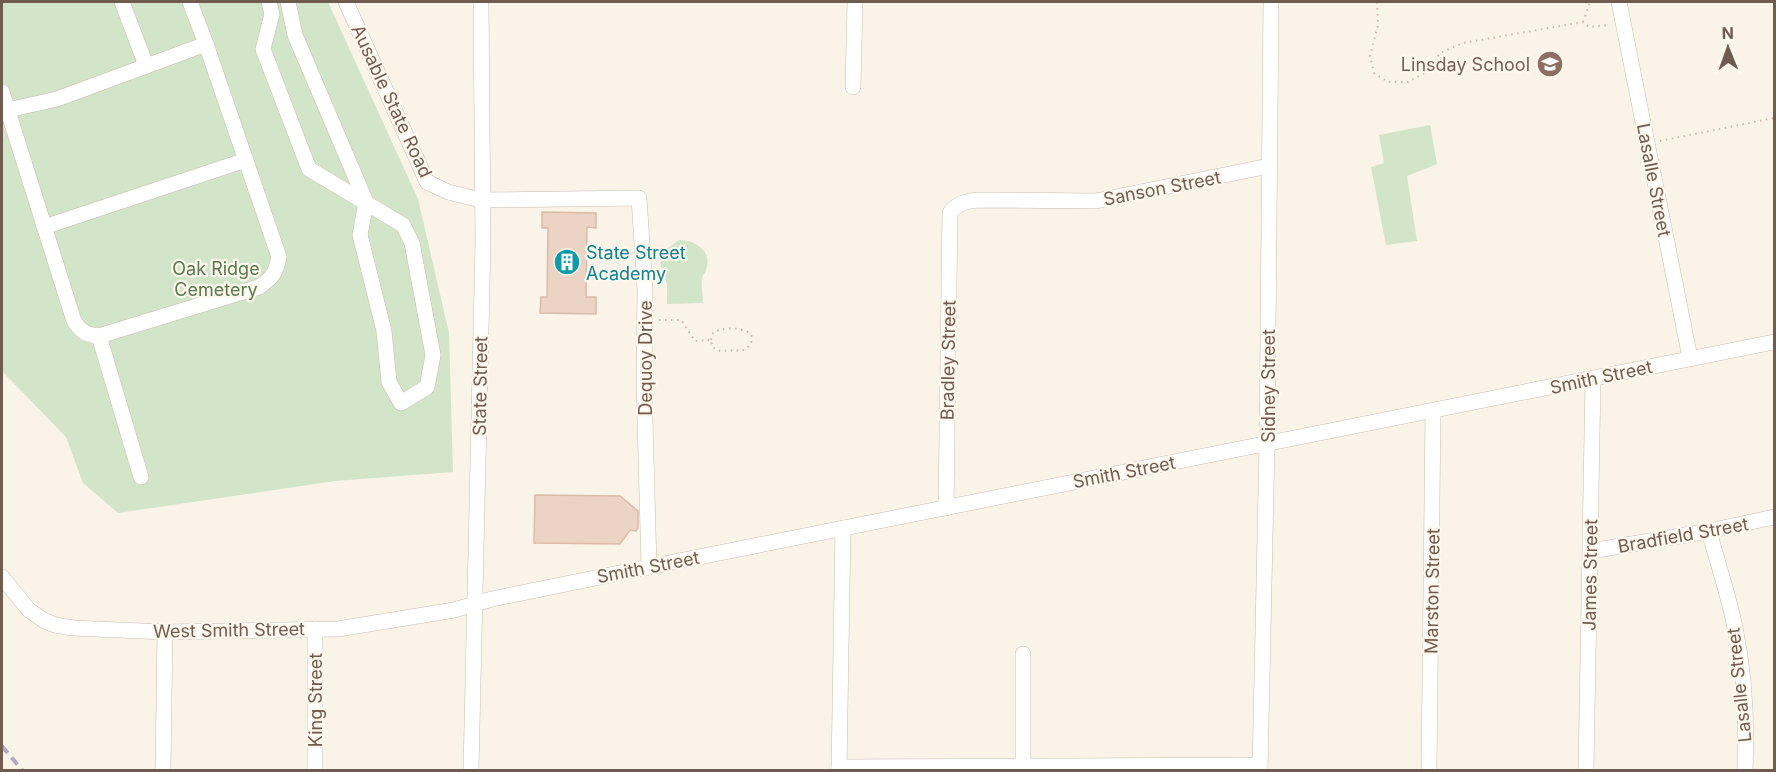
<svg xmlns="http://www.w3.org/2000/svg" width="1776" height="772" font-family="Inter,sans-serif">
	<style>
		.green { fill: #d3e5c8 }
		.building { fill: #ebd4c3; stroke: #dcbba6; stroke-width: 1.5 }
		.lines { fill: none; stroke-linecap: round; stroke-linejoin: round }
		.minor-casing { stroke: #cabbaf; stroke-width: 16 }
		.path { stroke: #d0b7a6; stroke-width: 2; stroke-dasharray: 1.5 4.5; stroke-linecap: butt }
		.minor { stroke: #fff; stroke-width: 15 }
		.rail { stroke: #b6a8c2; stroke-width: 4; stroke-dasharray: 9 6; stroke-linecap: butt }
		.labels { text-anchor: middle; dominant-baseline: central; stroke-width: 4.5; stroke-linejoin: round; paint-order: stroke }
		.education-label { font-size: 18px; fill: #785e54; stroke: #fdf7ee; text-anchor: end }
		.street-label { font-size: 18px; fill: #705b4f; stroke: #fdf7ee }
		.culture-label { font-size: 18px; fill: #0d838f; stroke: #fdf7ee; text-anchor: start }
		.park-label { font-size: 18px; fill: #597a4c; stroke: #fdf7ee }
	</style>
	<rect width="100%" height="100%" fill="#f9f3e8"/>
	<g class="green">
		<path d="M2,2H328L418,199L449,333L453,472L335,481L118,513L83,483L66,437L2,371Z"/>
		<path d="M1430,125L1437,164L1407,176L1417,241L1386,245L1371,167L1384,163L1379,135Z"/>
		<path d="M679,240C695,240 713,251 706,270C705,275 703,273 702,278C701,286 703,295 703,303L667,304V284L660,263L667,249Z"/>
	</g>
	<g class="building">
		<path d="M542,212L596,213V228L587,227L586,297H596V314L540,313L541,297H547L548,228H542Z"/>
		<path d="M535,495L620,496L638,511V528L636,531L630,530L620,544L534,543Z"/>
	</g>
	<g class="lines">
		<defs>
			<g id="minor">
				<path d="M122,2L146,65"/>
				<path d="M269,2L272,14L263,49L309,169L403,225L412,243L433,355L427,387L401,403L389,382L384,331L360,235L366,202L295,35L288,2"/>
				<path d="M346,2L427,182L448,192L481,200L639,198L645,289L644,383L649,567"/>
				<path d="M1619,2L1690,358"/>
				<path d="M853,87L855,2"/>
				<path d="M2,92L74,321C81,332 86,335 99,336L259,287C272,278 276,273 279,257L206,44L190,2"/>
				<path d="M8,110L57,99L206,44"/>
				<path d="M44,227L246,160"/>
				<path d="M99,336L141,477"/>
				<path d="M946,508L950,213C957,203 967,201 979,200L1096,201L1269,166"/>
				<path d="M1709,531C1718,565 1730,599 1736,633C1745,678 1747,725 1745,770"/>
				<path d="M1591,551L1709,531L1774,517"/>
				<path d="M2,577L29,610L43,620L55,625L73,628L165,632L338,629L454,610L492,599L649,567L1774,342"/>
				<path d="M1023,654V770"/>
				<path d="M839,767L1260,765"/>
				<path d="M163,770L165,632"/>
				<path d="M315,770V629"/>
				<path d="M471,770L483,242L481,2"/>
				<path d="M839,770L843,528"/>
				<path d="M1260,770L1267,444L1271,2"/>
				<path d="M1429,770L1433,411"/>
				<path d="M1586,770L1593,379"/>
			</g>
		</defs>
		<use href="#minor" class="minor-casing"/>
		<g class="path">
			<path d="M1377,2L1378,25L1370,56L1374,73L1388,82H1408L1430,70L1440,53L1463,43L1583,22L1589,27L1609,25"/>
			<path d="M1583,22L1590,2"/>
			<path d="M1660,141L1774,118"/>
			<path d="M659,320H681L695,341L711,340L712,347L720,351L745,350C769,328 725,324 713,333L711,340"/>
		</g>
		<use href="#minor" class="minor"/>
		<path class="rail" d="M2,746L22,770"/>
	</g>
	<defs>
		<symbol id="school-disc" viewBox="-11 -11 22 22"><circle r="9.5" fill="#8d6e63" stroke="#fdf7ee"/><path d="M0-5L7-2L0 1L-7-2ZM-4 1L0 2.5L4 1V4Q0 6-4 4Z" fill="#fff"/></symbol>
		<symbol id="building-disc" viewBox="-11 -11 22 22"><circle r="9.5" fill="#0f9aa8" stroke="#fdf7ee"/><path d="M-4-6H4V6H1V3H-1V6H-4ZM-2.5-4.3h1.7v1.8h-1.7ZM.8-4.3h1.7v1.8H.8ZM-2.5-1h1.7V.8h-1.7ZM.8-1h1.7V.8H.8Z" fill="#fff"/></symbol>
	</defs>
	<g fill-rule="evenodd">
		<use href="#school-disc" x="1535" y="49" width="30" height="30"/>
		<use href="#building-disc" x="552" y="247" width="30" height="30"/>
	</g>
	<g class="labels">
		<g class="education-label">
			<text x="1530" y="64">Linsday School</text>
		</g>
		<g class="street-label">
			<text transform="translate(392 101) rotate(65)">Ausable State Road</text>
			<text transform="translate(1654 180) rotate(79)">Lasalle Street</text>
			<text transform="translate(1162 188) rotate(-11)">Sanson Street</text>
			<text transform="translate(645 358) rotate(-90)">Dequoy Drive</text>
			<text transform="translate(948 360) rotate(-89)">Bradley Street</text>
			<text transform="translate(1601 377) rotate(-12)">Smith Street</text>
			<text transform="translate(480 386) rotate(-89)">State Street</text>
			<text transform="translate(1268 386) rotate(-90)">Sidney Street</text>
			<text transform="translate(1124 472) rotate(-11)">Smith Street</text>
			<text transform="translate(1683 535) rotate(-10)">Bradfield Street</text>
			<text transform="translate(648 567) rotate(-11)">Smith Street</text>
			<text transform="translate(1590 575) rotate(-89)">James Street</text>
			<text transform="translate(1432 591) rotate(-89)">Marston Street</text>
			<text transform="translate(229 630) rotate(-1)">West Smith Street</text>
			<text transform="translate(1739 685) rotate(-96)">Lasalle Street</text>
			<text transform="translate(315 700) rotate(-90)">King Street</text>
		</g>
		<g class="culture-label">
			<text x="586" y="252">State Street<tspan x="586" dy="21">Academy</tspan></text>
		</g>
		<g class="park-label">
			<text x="216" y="268">Oak Ridge<tspan x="216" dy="21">Cemetery</tspan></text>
		</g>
	</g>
	<rect width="1776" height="772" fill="none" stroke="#705b4f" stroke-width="6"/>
	<g transform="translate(1728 48) rotate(359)" stroke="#fdf7ee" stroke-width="4.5" paint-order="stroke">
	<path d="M0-4.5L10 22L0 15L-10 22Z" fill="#705b4f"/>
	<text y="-9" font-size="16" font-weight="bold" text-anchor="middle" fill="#705b4f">N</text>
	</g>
</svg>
